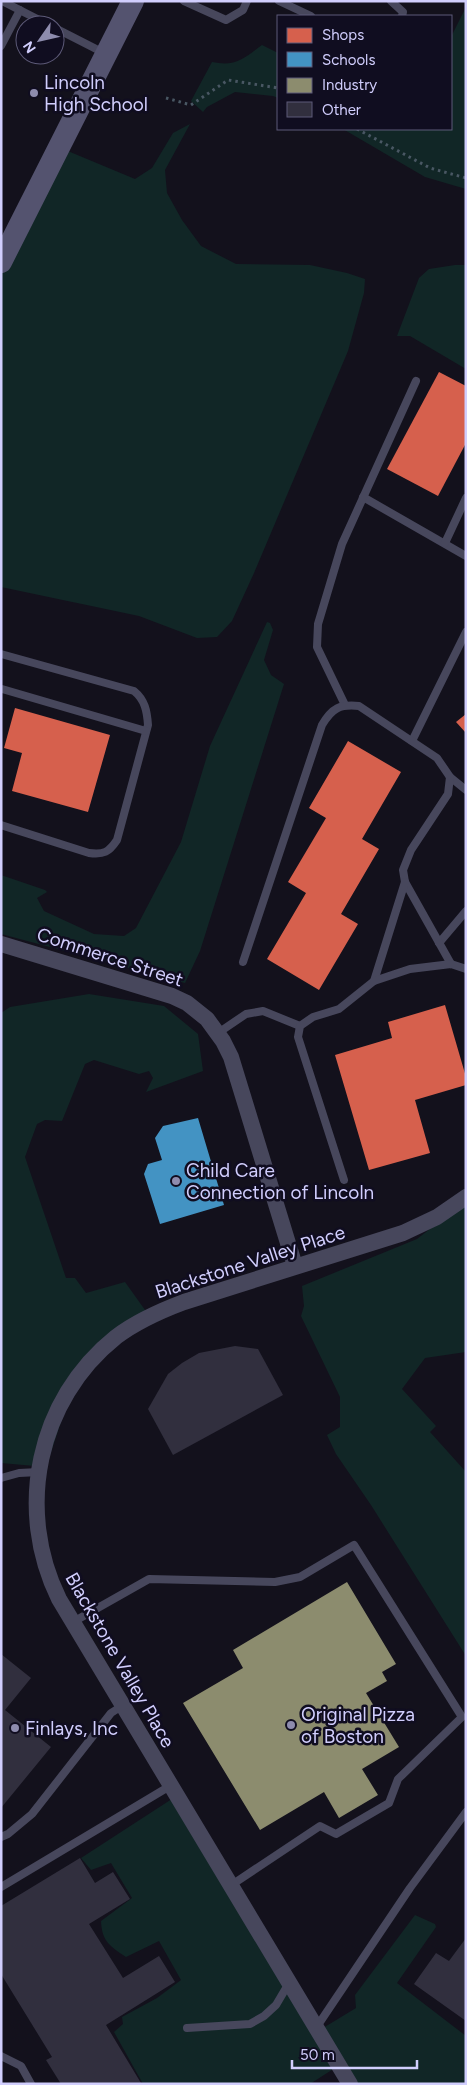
<svg xmlns="http://www.w3.org/2000/svg" width="467" height="2085" font-family="Figtree,sans-serif">
	<style>
		.green { fill: #112626 }
		.shops { fill: #d6604d }
		.schools { fill: #4393c3 }
		.industry { fill: #8c8c6e }
		.building { fill: #312f3e }
		.lines { fill: none; stroke-linecap: round; stroke-linejoin: round }
		.path { stroke: #495763; stroke-width: 3; stroke-dasharray: 2.5 4; stroke-linecap: butt }
		.lane { stroke: #47475c; stroke-width: 8 }
		.street { stroke: #47475c; stroke-width: 16 }
		.secondary { stroke: #54536f; stroke-width: 22 }
		.poi-dot { fill: #8e8cae; stroke: #100d20; stroke-width: 2 }
		.labels { text-anchor: middle; dominant-baseline: central; stroke-width: 5; stroke-linejoin: round; paint-order: stroke }
		.poi-label { font-size: 19px; fill: #d1cefd; stroke: #100d20; text-anchor: start }
		.street-label { font-size: 19px; fill: #d1cefd; stroke: #100d20 }
	</style>
	<rect width="100%" height="100%" fill="#13111c"/>
	<g class="green">
		<path d="M466,7V189L425,177L343,129H451V37Z"/>
		<path d="M262,45L278,53V98L273,96L235,92L207,107L203,112L191,101L212,62C236,67 244,58 262,45Z"/>
		<path d="M190,124L165,170L167,193L182,220L201,246L236,264L310,265L347,273L365,279L364,293L348,351L254,573L232,621L217,637L197,638L139,616L1,587V267L63,149L135,179L152,168L173,133Z"/>
		<path d="M455,265H466V369L410,336H397L419,278L429,269Z"/>
		<path d="M267,622L270,623L273,630L264,660L271,675L284,684L200,951L185,983L1,934V875L45,890L47,892L37,898L44,911L94,934L124,936L136,928L181,842L210,746Z"/>
		<path d="M89,994L164,1006L198,1034L203,1071L146,1092L153,1078L149,1071L139,1074L94,1060L85,1064L62,1121L45,1120L37,1124L25,1157L66,1278H75L86,1293L125,1282L150,1317L94,1363L65,1410L46,1467L1,1463V1013L10,1007Z"/>
		<path d="M466,1201V1352L425,1358L402,1389L436,1426L430,1432L466,1472V1656L371,1505L336,1454L327,1435L340,1427V1397L301,1316L304,1306L302,1286L417,1239Z"/>
		<path d="M178,1795L323,2028L356,2008L355,1995L415,1915L435,1924L436,1927L397,1983L466,2036V2084H355L341,2064L310,2084H143L114,2032L123,2024L122,2017L157,1998L181,1980L159,1941L126,1957C110,1946 102,1942 101,1921L132,1898L111,1863L91,1870L81,1858Z"/>
	</g>
	<g class="shops">
		<path d="M439,372L466,386V443L438,496L387,469Z"/>
		<path d="M15,708L110,735L88,812L12,791L22,753L4,748Z"/>
		<path d="M466,714V733L456,722Z"/>
		<path d="M348,741L401,772L362,839L379,849L341,914L358,924L319,990L267,959L306,893L288,882L326,818L309,808Z"/>
		<path d="M445,1005L466,1077V1085L415,1100L430,1153L369,1170L335,1055L392,1038L388,1022Z"/>
	</g>
	<path class="schools" d="M198,1118L224,1205L160,1224L144,1174L148,1164L162,1160L155,1138L163,1126Z"/>
	<path class="industry" d="M347,1582L396,1664L382,1672L387,1681L366,1693L399,1747L362,1769L378,1795L339,1818L324,1792L260,1830L183,1703L243,1668L233,1650Z"/>
	<g class="building">
		<path d="M235,1346L258,1349L283,1395L173,1455L148,1409L168,1374L182,1363L199,1353Z"/>
		<path d="M1,1654L31,1678L5,1710L51,1747L1,1808Z"/>
		<path d="M80,1858L95,1883L113,1872L130,1899L89,1924L123,1978L159,1956L175,1982L106,2025L141,2083L140,2084H61L46,2060L52,2057L1,1974V1906Z"/>
		<path d="M466,1938V2021L414,1984L436,1953L449,1961Z"/>
	</g>
	<g class="lines">
		<g class="path">
			<path d="M166,98L191,105L228,80L278,88"/>
			<path d="M357,129L430,168L466,178"/>
		</g>
		<g class="lane">
			<path d="M2,1L49,25"/>
			<path d="M184,1L226,20L243,10L247,1"/>
			<path d="M279,1L311,16"/>
			<path d="M391,1L403,12L402,16"/>
			<path d="M55,28L104,53"/>
			<path d="M1,46L20,10"/>
			<path d="M363,497L466,556"/>
			<path d="M445,543L466,498"/>
			<path d="M1,654L134,691C145,700 147,711 148,725L117,840C109,852 104,855 89,853L1,825"/>
			<path d="M2,689L146,731"/>
			<path d="M345,705L317,647L318,624L342,544L416,381"/>
			<path d="M412,741L466,632"/>
			<path d="M450,777L466,790"/>
			<path d="M439,943L466,911"/>
			<path d="M243,962L322,725C332,708 340,704 359,706L437,758L450,777L448,794L411,850L403,870L405,882L451,964"/>
			<path d="M374,981L405,882"/>
			<path d="M218,1033L246,1014L263,1011L300,1026"/>
			<path d="M344,1180L298,1037L300,1026L313,1017L339,1009L374,981L410,969L451,964L466,969"/>
			<path d="M1,1478L19,1473L39,1472"/>
			<path d="M73,1622L149,1579L275,1582L300,1577L354,1545L462,1717L398,1779L389,1803L336,1834L320,1826L230,1886"/>
			<path d="M1,1837L8,1834L32,1814L111,1713L122,1706"/>
			<path d="M1,1887L170,1786"/>
			<path d="M187,2028L250,2024L264,2016L276,2005L289,1983"/>
			<path d="M316,2028L410,1888L466,1812"/>
			<path d="M1,2056L21,2066L31,2084"/>
		</g>
		<g class="street">
			<path d="M1,944L172,996L187,1003L207,1019L223,1041L231,1057L295,1266"/>
			<path d="M350,2084L59,1599C15,1510 37,1400 116,1337C137,1321 160,1311 184,1302L403,1233L437,1217L466,1197"/>
		</g>
		<path class="secondary" d="M1,262L133,1"/>
	</g>
	<g class="poi-dot">
		<circle cx="34" cy="93" r="5"/>
		<circle cx="176" cy="1181" r="5"/>
		<circle cx="291" cy="1725" r="5"/>
		<circle cx="15" cy="1728" r="5"/>
	</g>
	<g class="labels">
		<g class="poi-label">
			<text x="44" y="82">Lincoln<tspan x="44" dy="22">High School</tspan></text>
			<text x="186" y="1170">Child Care<tspan x="186" dy="22">Connection of Lincoln</tspan></text>
			<text x="301" y="1714">Original Pizza<tspan x="301" dy="22">of Boston</tspan></text>
			<text x="25" y="1728">Finlays, Inc</text>
		</g>
		<g class="street-label">
			<text transform="translate(110 957) rotate(18)">Commerce Street</text>
			<text transform="translate(250 1262) rotate(-18)">Blackstone Valley Place</text>
			<text transform="translate(120 1660) rotate(60)">Blackstone Valley Place</text>
		</g>
	</g>
	<rect width="467" height="2085" fill="none" stroke="#d1cefd" stroke-width="5"/>
	<rect x="277" y="15" width="175" height="115" fill="#100d20" stroke="#5d5a78"/>
	<rect x="287" y="28" width="25" height="15" fill="#d6604d" stroke="#5d5a78"/>
	<text x="322" y="40" font-size="15" fill="#d1cefd">Shops</text>
	<rect x="287" y="52" width="25" height="15" fill="#4393c3" stroke="#5d5a78"/>
	<text x="322" y="65" font-size="15" fill="#d1cefd">Schools</text>
	<rect x="287" y="78" width="25" height="15" fill="#8c8c6e" stroke="#5d5a78"/>
	<text x="322" y="90" font-size="15" fill="#d1cefd">Industry</text>
	<rect x="287" y="102" width="25" height="15" fill="#312f3e" stroke="#5d5a78"/>
	<text x="322" y="115" font-size="15" fill="#d1cefd">Other</text>
	<g transform="translate(40 40) rotate(236)"><circle r="24" fill="#100d20" stroke="#5d5a78"/>
	<path d="M0-4L9 19L0 12L-9 19Z" fill="#8e8cae"/>
	<text y="-8" font-size="14" font-weight="bold" text-anchor="middle" fill="#d1cefd">N</text>
	</g>
	<path d="M292 2060v8h125v-8" fill="none" stroke="#d1cefd" stroke-width="2.5"/>
	<text x="300" y="2060" font-size="15" fill="#d1cefd" stroke="#100d20" stroke-width="4" paint-order="stroke">50 m</text>
</svg>
